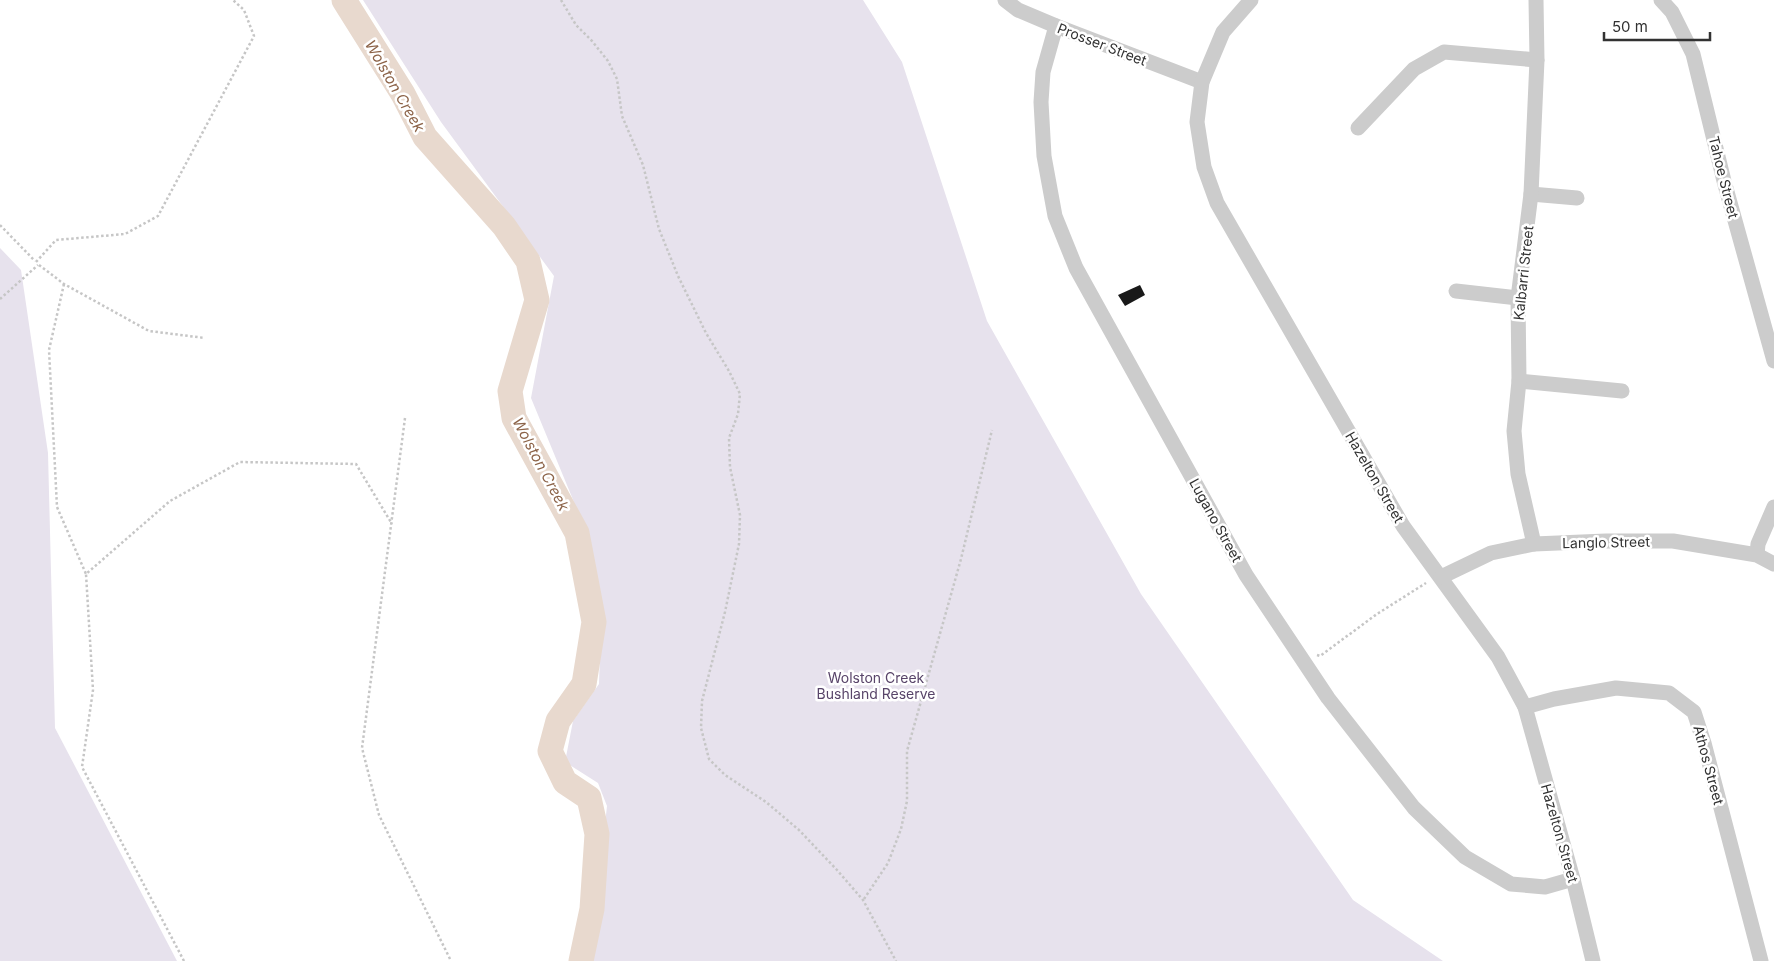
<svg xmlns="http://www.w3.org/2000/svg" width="1774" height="961" font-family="Inter,sans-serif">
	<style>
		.green { fill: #e7e2ed }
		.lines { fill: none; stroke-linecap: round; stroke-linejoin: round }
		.river { stroke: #e8d9ce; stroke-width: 25 }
		.building { fill: #191919 }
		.path { stroke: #c6c6c6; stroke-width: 2.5; stroke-dasharray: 2.5 2.5; stroke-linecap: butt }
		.minor { stroke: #ccc; stroke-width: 15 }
		.labels { text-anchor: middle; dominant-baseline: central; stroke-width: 5; stroke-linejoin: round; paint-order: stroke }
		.street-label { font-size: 14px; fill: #323232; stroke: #fff }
		.park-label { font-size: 14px; fill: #584469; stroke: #fff }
		.water-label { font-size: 15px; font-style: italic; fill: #8c6348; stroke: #fff }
	</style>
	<rect width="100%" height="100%" fill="#fff"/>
	<g class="green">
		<path d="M363,0H863L902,62L987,321L1141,594L1353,900L1443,961H590L607,806L598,783L565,762L573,721L599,684L601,626L581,519L531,398L554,276L441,122Z"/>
		<path d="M0,248L21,270L48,453L55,728L177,961H0Z"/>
	</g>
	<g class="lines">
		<path class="river" d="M344,0L403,94L425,137L504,226L528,261L537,300L510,391L514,418L577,533L594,622L584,684L558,721L550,751L565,782L589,798L597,834L592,909L581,961"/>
	</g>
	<path class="building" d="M1140,285L1145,295L1125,306L1118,295Z"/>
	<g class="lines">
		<g class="path">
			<path d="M561,0L576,25L592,41L608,61L617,79L622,116L643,165L659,229L678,276L706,333L729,371L740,394L738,414L729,438L730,467L740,515L739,544L725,612L702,701L701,728L709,759L725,775L766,802L799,830L837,870L863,900L896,961"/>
			<path d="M0,225L35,261"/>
			<path d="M36,262L56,240L125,234L158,216L254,36L244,10L233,0"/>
			<path d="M39,265L64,284L149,331L205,338"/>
			<path d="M64,284L49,350L57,507L86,574"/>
			<path d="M0,299L38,265"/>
			<path d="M405,418L362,748L379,815L451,961"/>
			<path d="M1317,655L1320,656L1377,614L1426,583"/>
			<path d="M864,899L888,863L901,829L907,801V751L961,559L992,430"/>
			<path d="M184,961L82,767L93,690L86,574L170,501L240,462L356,464L392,524"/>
		</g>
		<g class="minor">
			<path d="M1005,0L1018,10L1056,26L1202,82"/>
			<path d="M1251,0L1223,32L1202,82L1197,122L1204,167L1217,203L1403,526L1498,657L1525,707L1573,879L1593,961"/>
			<path d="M1661,0L1672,12L1693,54L1724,181L1774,361"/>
			<path d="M1056,26L1043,72L1041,102L1044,156L1055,216L1076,268L1246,575L1328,698L1414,808L1465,857L1511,884L1545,887L1573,879"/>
			<path d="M1358,128L1414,69L1444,52L1537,60"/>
			<path d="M1531,194L1577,198"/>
			<path d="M1456,291L1518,298"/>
			<path d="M1519,381L1622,391"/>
			<path d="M1534,544L1518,474L1514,431L1519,381L1518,298L1531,194L1537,60L1536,0"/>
			<path d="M1757,555L1758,544L1774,507"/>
			<path d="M1441,577L1491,553L1534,544L1606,541H1673L1757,555L1774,564"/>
			<path d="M1525,707L1554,699L1616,688L1669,693L1694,712L1704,743L1761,961"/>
		</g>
	</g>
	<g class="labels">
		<g class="street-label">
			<text transform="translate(1102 44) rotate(21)">Prosser Street</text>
			<text transform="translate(1724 177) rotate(76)">Tahoe Street</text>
			<text transform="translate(1523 273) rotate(-84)">Kalbarri Street</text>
			<text transform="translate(1375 477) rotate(60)">Hazelton Street</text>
			<text transform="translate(1216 520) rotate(61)">Lugano Street</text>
			<text transform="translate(1606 542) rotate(-1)">Langlo Street</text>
			<text transform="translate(1709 765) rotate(75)">Athos Street</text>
			<text transform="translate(1560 833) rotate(74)">Hazelton Street</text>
		</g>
		<g class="park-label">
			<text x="876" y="677">Wolston Creek<tspan x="876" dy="16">Bushland Reserve</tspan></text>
		</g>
		<g class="water-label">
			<text transform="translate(395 86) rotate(60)">Wolston Creek</text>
			<text transform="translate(541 464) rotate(62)">Wolston Creek</text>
		</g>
	</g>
	<path d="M1604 32v8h106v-8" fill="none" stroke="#323232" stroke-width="2.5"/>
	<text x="1612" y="32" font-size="15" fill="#323232" stroke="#ffffff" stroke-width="4" paint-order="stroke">50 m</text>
</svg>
